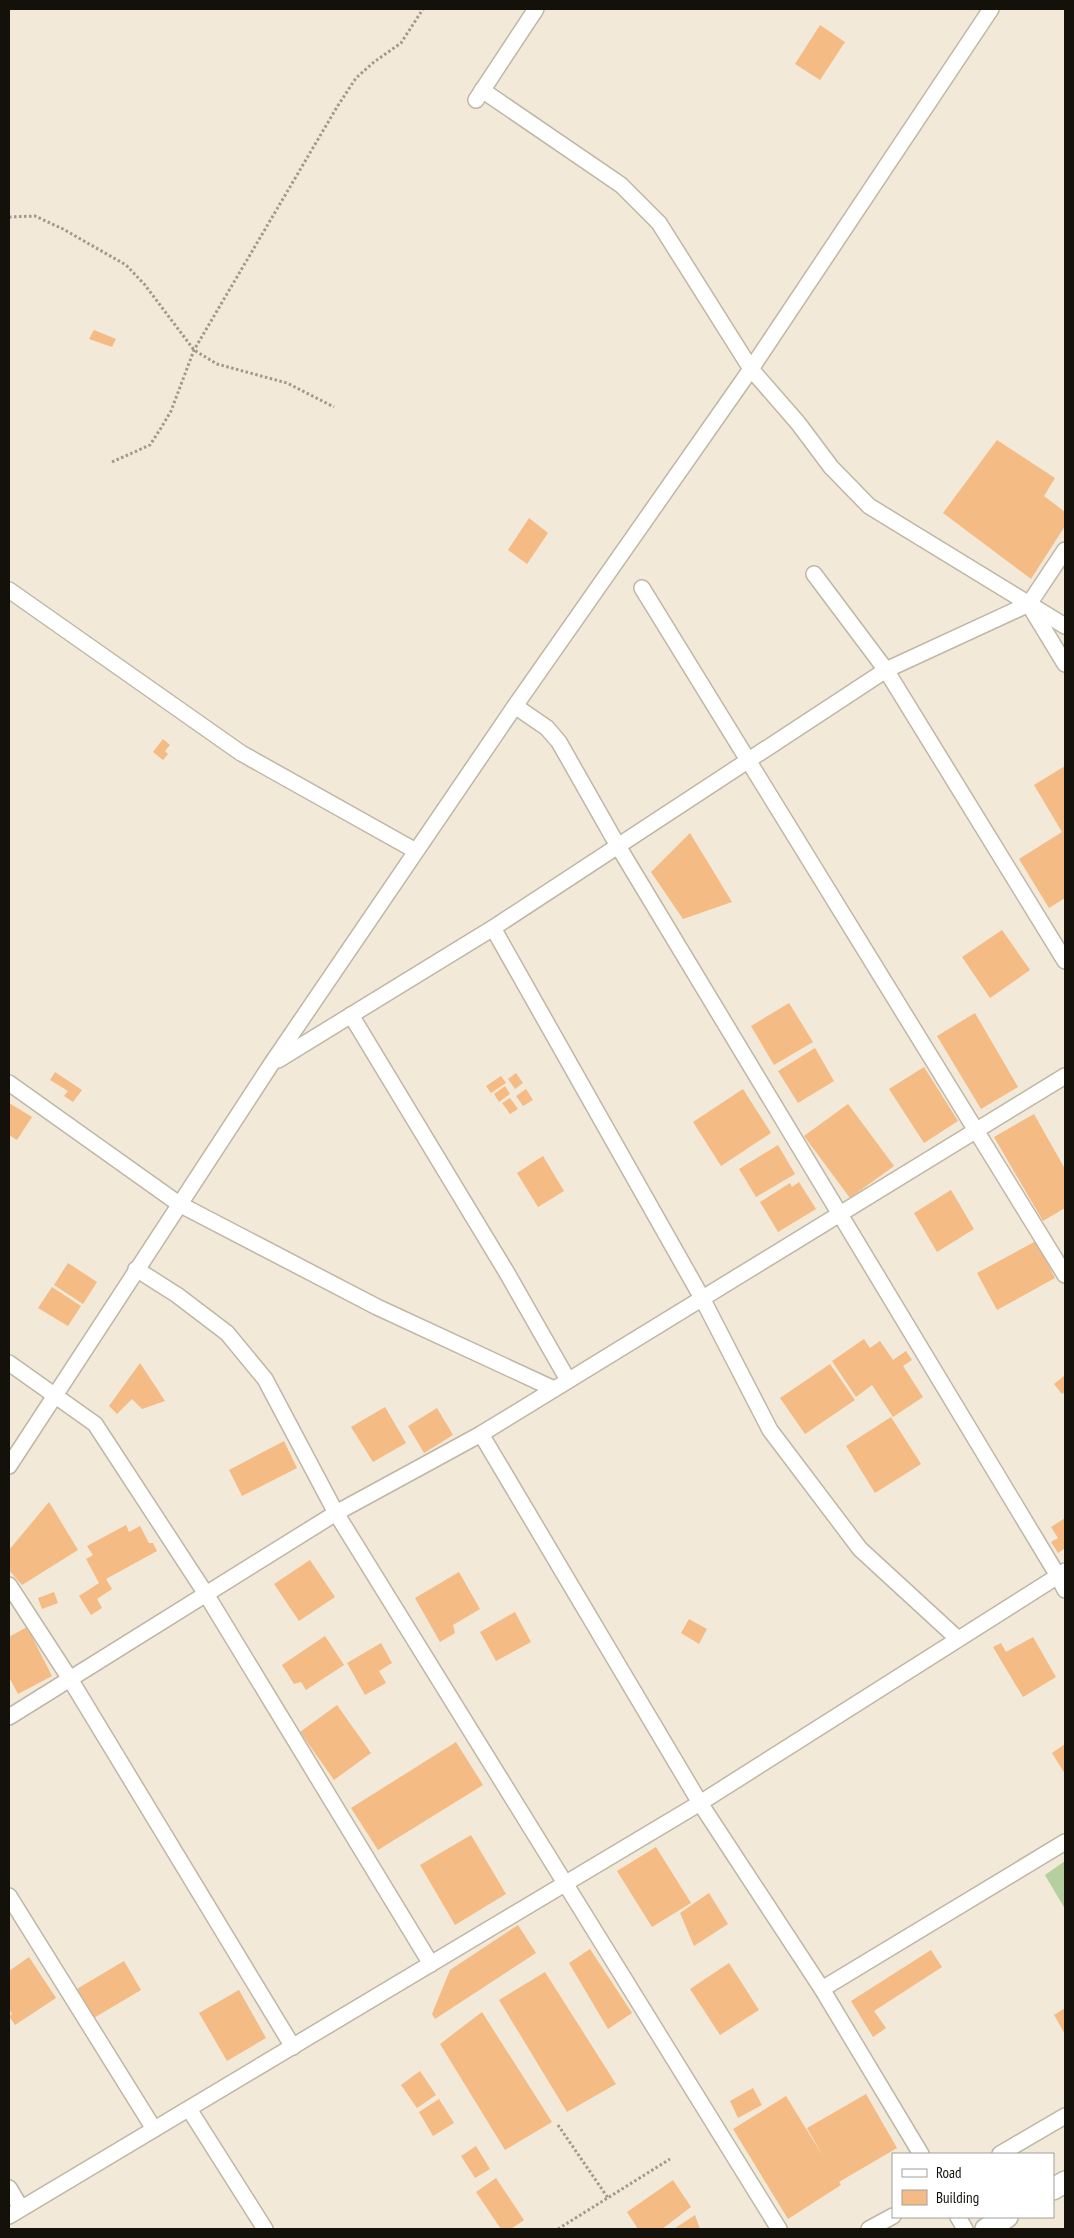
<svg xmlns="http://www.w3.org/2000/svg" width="1074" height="2238" font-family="'PT Sans Narrow',sans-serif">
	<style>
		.green { fill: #b6cf9e }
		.building { fill: #f5bb84 }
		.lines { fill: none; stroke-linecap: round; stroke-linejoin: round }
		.street-casing { stroke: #bfb7a6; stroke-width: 18 }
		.secondary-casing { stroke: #bfb7a6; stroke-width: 24 }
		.path { stroke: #a0998c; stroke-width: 3; stroke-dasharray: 2.5 2.5; stroke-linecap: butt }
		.street { stroke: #fff; stroke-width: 15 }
		.secondary { stroke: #fff; stroke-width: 21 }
	</style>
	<rect width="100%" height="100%" fill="#f2e9d8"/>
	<path class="green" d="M1065,1861V1909L1045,1875Z"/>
	<g class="building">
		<path d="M820,25L845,42L820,80L795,64Z"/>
		<path d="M94,330L116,339L112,347L89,339Z"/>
		<path d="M997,440L1055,478L1044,496L1065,512V526L1031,579L943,513Z"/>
		<path d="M529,518L548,533L527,564L508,550Z"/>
		<path d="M163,739L170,745L165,751L168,754L163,760L153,752Z"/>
		<path d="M1065,766V898L1049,908L1019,859L1062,832L1034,785Z"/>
		<path d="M690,833L732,902L683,919L651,872Z"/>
		<path d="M1002,930L1030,970L990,998L962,957Z"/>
		<path d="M789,1003L813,1042L774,1065L751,1026Z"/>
		<path d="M975,1013L1018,1087L981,1109L937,1036Z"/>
		<path d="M815,1048L834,1081L798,1103L778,1071Z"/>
		<path d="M924,1067L958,1121L924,1143L889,1089Z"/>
		<path d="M55,1072L82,1090L73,1102L64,1096L68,1091L50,1080Z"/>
		<path d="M516,1073L523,1083L515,1089L508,1079Z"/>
		<path d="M501,1076L506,1083L491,1093L486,1086Z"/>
		<path d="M505,1086L510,1094L499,1102L494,1094Z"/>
		<path d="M526,1089L533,1100L523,1106L516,1096Z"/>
		<path d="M743,1089L771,1133L721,1166L693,1122Z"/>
		<path d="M510,1098L518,1109L510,1114L502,1103Z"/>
		<path d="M9,1103L32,1117L17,1140L9,1135Z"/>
		<path d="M848,1104L894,1166L850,1198L804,1136Z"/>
		<path d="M1034,1114L1065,1169V1208L1043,1221L994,1137Z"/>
		<path d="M778,1145L795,1174L756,1197L739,1169Z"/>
		<path d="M543,1156L564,1191L538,1207L517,1173Z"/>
		<path d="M799,1182L816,1209L778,1232L760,1202L790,1183L792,1187Z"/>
		<path d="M951,1190L974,1229L937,1252L914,1213Z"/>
		<path d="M1036,1241L1055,1278L997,1310L977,1273Z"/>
		<path d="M68,1263L97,1282L83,1304L54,1285Z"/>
		<path d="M52,1287L81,1306L68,1326L38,1308Z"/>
		<path d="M864,1339L870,1348L880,1341L893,1360L906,1351L912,1360L903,1366L923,1397L893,1417L872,1385L856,1397L832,1361Z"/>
		<path d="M140,1363L165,1401L142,1409L132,1399L117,1414L109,1406Z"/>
		<path d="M830,1364L855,1400L805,1434L780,1398Z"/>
		<path d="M1065,1375V1392L1062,1394L1054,1384Z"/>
		<path d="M385,1407L406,1443L373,1462L351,1427Z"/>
		<path d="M437,1408L453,1435L424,1453L408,1426Z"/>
		<path d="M891,1417L921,1464L875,1493L846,1446Z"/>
		<path d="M284,1441L297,1468L242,1496L229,1470Z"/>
		<path d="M49,1502L78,1550L22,1585L9,1570V1550Z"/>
		<path d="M1065,1518V1548L1058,1553L1051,1542L1058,1538L1051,1527Z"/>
		<path d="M126,1525L129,1532L140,1526L149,1543H153L157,1551L106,1579L112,1589L97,1599L102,1608L91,1615L79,1596L99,1583L86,1559L93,1555L87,1546Z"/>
		<path d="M310,1560L335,1597L299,1621L274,1584Z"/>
		<path d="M459,1572L480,1609L453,1625L455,1633L440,1642L415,1598Z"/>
		<path d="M54,1592L58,1603L42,1609L38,1598Z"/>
		<path d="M515,1612L531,1642L496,1661L480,1632Z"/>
		<path d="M689,1619L707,1629L699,1644L681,1633Z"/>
		<path d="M27,1627L52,1676L18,1694L9,1677V1637Z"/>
		<path d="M325,1636L344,1665L306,1690L301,1682L294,1684L282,1665Z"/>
		<path d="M1033,1637L1056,1677L1023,1697L993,1647L1001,1643L1006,1652Z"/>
		<path d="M381,1643L392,1663L379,1671L386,1683L365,1695L347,1663Z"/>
		<path d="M337,1705L371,1753L334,1780L300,1732Z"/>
		<path d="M456,1742L483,1785L378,1850L351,1808Z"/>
		<path d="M1065,1744V1774L1052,1753Z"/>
		<path d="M471,1835L506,1894L455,1925L420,1865Z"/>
		<path d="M656,1847L691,1903L652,1927L617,1871Z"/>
		<path d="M709,1893L728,1924L694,1946L680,1913Z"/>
		<path d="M518,1925L536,1953L435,2019L432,2014L450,1970Z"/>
		<path d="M590,1949L632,2013L608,2029L569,1963Z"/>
		<path d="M931,1950L942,1967L874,2011L886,2028L873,2037L851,2001Z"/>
		<path d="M29,1957L56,1998L15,2025L9,2016L12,2014L9,2009V1971Z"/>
		<path d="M124,1961L141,1990L92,2019L75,1990Z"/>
		<path d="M729,1963L759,2010L720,2035L690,1989Z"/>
		<path d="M545,1972L616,2084L567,2112L499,2000Z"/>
		<path d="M239,1990L266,2038L227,2061L199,2013Z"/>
		<path d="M1065,2008V2034L1054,2015Z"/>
		<path d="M482,2012L552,2122L505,2150L440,2044Z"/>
		<path d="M420,2071L436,2095L417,2108L401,2085Z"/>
		<path d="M753,2088L762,2105L738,2118L730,2101Z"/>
		<path d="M866,2094L897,2148L839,2182L841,2185L788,2219L733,2129L786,2096L824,2158L807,2128Z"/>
		<path d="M439,2099L454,2123L433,2136L419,2112Z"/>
		<path d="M476,2146L490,2169L475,2178L461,2156Z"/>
		<path d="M496,2178L524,2220L511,2229H501L476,2192Z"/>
		<path d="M673,2180L691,2207L662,2229H638L627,2212Z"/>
		<path d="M695,2215L700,2229H674Z"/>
	</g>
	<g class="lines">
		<defs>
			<g id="street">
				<path d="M482,90L621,185L659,223L751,369L798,423L831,467L869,506L1065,626"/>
				<path d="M476,100L536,9"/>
				<path d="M814,574L886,670L1065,961"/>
				<path d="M642,588L1065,1275"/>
				<path d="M9,590L241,753L416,851"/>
				<path d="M1031,608L1065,664"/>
				<path d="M515,706L547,728L559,742L618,846L1058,1576L1065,1571"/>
				<path d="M493,928L702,1298L770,1430L860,1549L958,1639"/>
				<path d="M351,1015L507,1273L568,1380"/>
				<path d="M278,1060L493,928L886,670L1029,604L1065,550"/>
				<path d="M9,1083L179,1204L377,1307L554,1389"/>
				<path d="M136,1269L177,1295L227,1333L265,1379L336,1513L779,2229"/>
				<path d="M9,1363L95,1424L206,1594L431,1964"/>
				<path d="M481,1434L700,1803L822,1989L921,2154"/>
				<path d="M9,1466L272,1063L515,706L751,369L991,9"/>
				<path d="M9,1585L70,1679L293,2047"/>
				<path d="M9,1717L336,1513L481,1434L1065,1076"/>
				<path d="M9,1896L154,2129"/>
				<path d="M822,1989L1065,1842"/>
				<path d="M189,2109L265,2229"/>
				<path d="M1000,2154L1065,2116"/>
				<path d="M9,2188L21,2208"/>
				<path d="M9,2216L700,1803L1058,1576L1065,1590"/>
				<path d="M958,2217L965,2229"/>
				<path d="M869,2229L893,2216"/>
			</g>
			<g id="secondary">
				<path d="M1053,2189L1065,2182"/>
				<path d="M986,2229L1007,2217"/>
			</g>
		</defs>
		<use href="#street" class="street-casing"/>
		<use href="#secondary" class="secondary-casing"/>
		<g class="path">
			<path d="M9,217L35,216L63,229L126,265L145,285L194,350L217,364L287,383L334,407"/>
			<path d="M112,462L150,445L161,428L171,411L194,350L337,107L356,78L374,62L401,43L423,9"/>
			<path d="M558,2125L608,2198"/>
			<path d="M558,2229L670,2159"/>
		</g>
		<use href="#street" class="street"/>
		<use href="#secondary" class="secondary"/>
	</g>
	<rect width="1074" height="2238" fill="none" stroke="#14110b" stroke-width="20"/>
	<rect x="892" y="2153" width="162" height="65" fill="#ffffff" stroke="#a1a09d"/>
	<rect x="902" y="2169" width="25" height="8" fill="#ffffff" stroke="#a1a09d"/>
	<text x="936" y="2178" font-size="15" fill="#14110b">Road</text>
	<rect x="902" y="2190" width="25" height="15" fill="#f5bb84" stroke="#a1a09d"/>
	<text x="936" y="2203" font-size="15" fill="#14110b">Building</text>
</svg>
